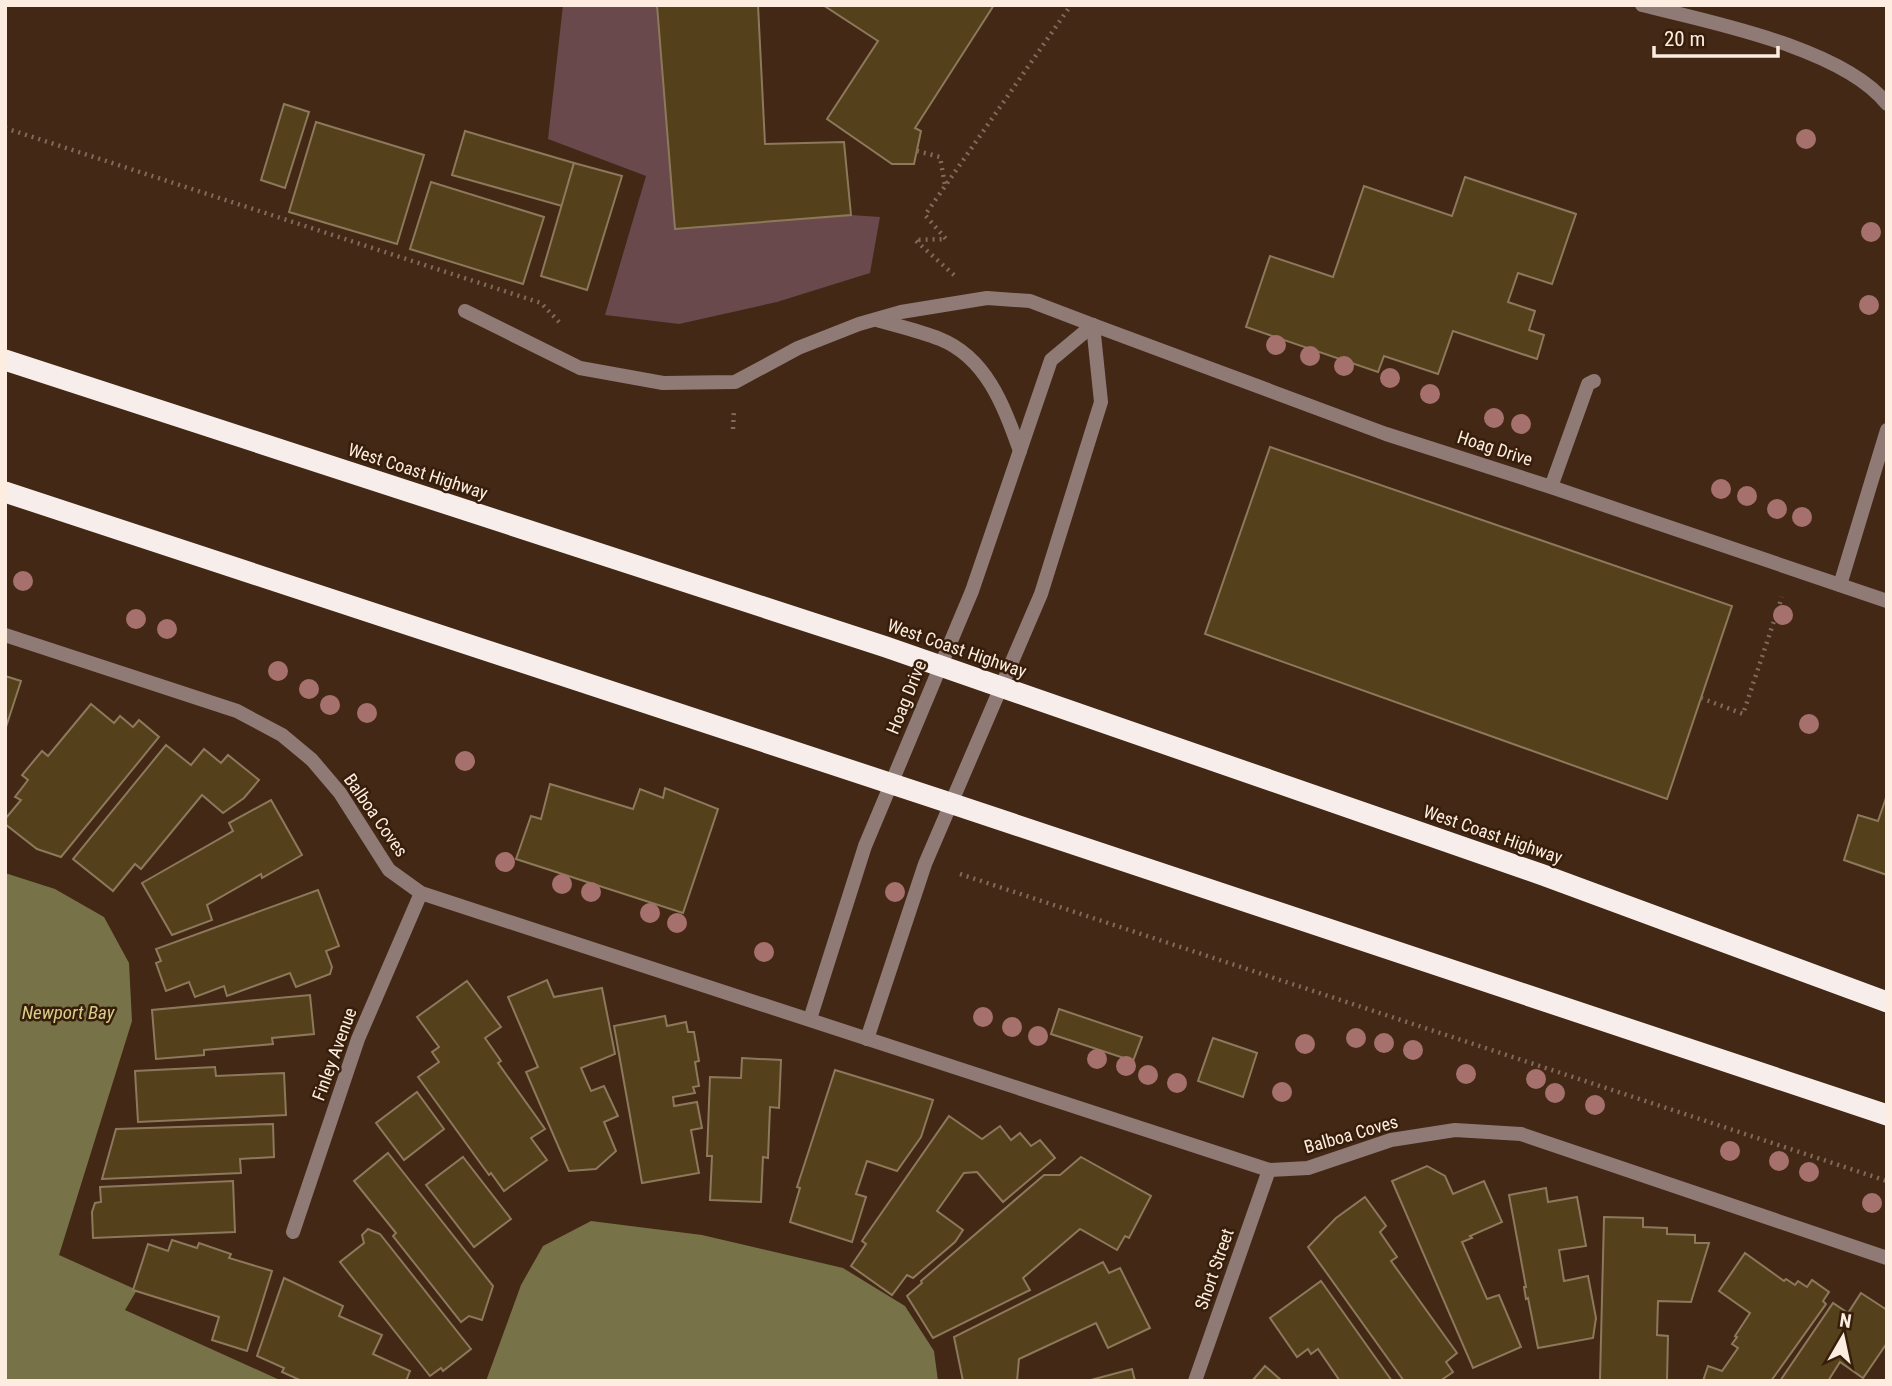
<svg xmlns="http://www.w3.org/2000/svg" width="1892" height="1386" font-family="'Roboto Condensed',sans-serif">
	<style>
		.green { fill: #69494c }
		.water { fill: #787249 }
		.building { fill: #55401c; stroke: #8c795b; stroke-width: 2 }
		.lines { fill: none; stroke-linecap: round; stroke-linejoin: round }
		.path { stroke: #816a59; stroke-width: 4.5; stroke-dasharray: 2 5; stroke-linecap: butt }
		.lane { stroke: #8f7a75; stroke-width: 14 }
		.street { stroke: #8f7a75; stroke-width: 14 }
		.highway { stroke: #f7edea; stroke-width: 21 }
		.tree { fill: #a6716d }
		.labels { text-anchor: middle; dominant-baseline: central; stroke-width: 5; stroke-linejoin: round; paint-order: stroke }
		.street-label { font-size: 18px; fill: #fdece0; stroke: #371e0b }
		.water-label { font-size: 19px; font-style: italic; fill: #d8ce89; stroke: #371e0b }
	</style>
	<rect width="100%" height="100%" fill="#422815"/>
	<path class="green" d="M563,5H657L676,228L851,215L880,217L870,273L777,302L679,324L605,315L646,176L548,139Z"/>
	<g class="water">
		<path d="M5,873L55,889L104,917L129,963L132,1021L59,1255L137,1290L125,1310L282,1381H5Z"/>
		<path d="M591,1221L702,1235L843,1268L905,1306L934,1351L938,1381H486L521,1285L543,1246Z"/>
	</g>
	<g class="building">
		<path d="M657,5H758L765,144L844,142L851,215L675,229Z"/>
		<path d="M823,5H994L915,128L921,131L914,164H892L827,119L878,41Z"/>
		<path d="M284,104L309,112L285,188L261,180Z"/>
		<path d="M316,122L424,155L397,244L289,212Z"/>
		<path d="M465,131L574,163L562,206L452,175Z"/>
		<path d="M574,163L622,176L587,290L541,276Z"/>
		<path d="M1465,177L1576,214L1552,284L1518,273L1508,302L1535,311L1529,330L1544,335L1537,359L1453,331L1438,374L1384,356L1378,372L1246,327L1270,256L1333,277L1364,186L1452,216Z"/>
		<path d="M431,182L544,217L523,284L410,249Z"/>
		<path d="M1270,447L1732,606L1667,799L1205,634Z"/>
		<path d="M5,676L21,681L5,730Z"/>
		<path d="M91,704L114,723L120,716L133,727L139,720L159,737L61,857L37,849L5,824V819L21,800L15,797L28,780L22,775L42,751L48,756Z"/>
		<path d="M166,745L191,765L204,749L221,763L228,755L259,780L244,798L223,813L202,795L141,869L135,864L113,891L73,859Z"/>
		<path d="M550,784L633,809L640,789L663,798L665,788L718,809L683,913L516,859L531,816L541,819Z"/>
		<path d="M1887,795V875L1844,860L1858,815L1878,821Z"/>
		<path d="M271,800L302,855L262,878L261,874L207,905L212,920L172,935L142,883L233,831L229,823Z"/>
		<path d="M318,890L339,946L326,951L332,967L330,974L296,987L290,973L227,996L224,986L195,997L189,982L166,991L156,963L161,961L156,949Z"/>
		<path d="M547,980L554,997L602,988L615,1054L581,1068L591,1091L604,1086L618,1116L604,1122L616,1151L596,1169L569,1171L526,1072L538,1067L508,997Z"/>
		<path d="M467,981L501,1027L485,1038L501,1061L498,1063L545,1129L531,1138L547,1160L504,1191L491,1173L489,1175L418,1077L439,1062L432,1052L439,1047L417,1017Z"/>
		<path d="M310,995L314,1034L272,1038L273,1044L204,1050V1055L156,1059L152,1010Z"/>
		<path d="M1059,1009L1142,1037L1133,1061L1051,1034Z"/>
		<path d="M665,1016L667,1026L686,1022L688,1032H694L699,1061L695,1062L699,1086L693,1087L695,1093L673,1097L674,1106L697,1102L702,1128L691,1130L699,1173L642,1183L614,1026Z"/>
		<path d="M1213,1038L1257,1053L1243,1097L1198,1081Z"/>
		<path d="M742,1058L781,1060L779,1108L770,1107L768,1158L763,1157L761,1202L710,1200L712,1156H707L710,1077L741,1078Z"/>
		<path d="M215,1067L216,1076L284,1073L286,1115L138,1122L135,1071Z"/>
		<path d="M835,1070L933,1100L921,1137L897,1171L867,1161L856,1194L866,1197L852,1242L790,1222L800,1188L797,1187Z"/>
		<path d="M417,1092L444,1129L404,1160L376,1123Z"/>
		<path d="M949,1116L982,1139L1000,1126L1011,1140L1020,1133L1031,1146L1040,1140L1055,1158L1003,1202L977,1172L964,1173L937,1211L963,1230L955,1242L913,1278L907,1275L892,1295L851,1266L866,1244L862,1241Z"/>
		<path d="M273,1124L274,1157L240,1159L241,1173L102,1179L116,1129Z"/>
		<path d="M388,1153L493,1286L482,1320L469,1316L461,1322L393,1236L396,1233L354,1181Z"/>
		<path d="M463,1157L511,1219L474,1247L426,1185Z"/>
		<path d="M1081,1157L1151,1196L1129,1238L1125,1236L1117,1250L1080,1229L1023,1278L1030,1290L933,1338L907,1296L922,1283L921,1281L1044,1175H1060Z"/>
		<path d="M1427,1166L1445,1176L1453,1194L1484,1181L1502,1222L1470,1236L1472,1238L1462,1242L1487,1299L1499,1295L1521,1347L1473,1368L1392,1181Z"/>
		<path d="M233,1181L235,1232L93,1238L92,1212L95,1203L101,1202L100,1187Z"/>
		<path d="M1546,1188L1548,1202L1577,1197L1586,1246L1559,1250L1564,1281L1588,1276L1596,1318L1593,1338L1538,1348L1528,1298L1526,1299L1524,1287H1526L1509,1195Z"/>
		<path d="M1365,1197L1386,1226L1380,1232L1397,1257L1391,1261L1457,1353L1446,1362L1453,1372L1440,1381H1404L1308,1247L1336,1218Z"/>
		<path d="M1604,1217L1643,1218V1227L1667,1228V1234L1695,1235V1243H1709L1691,1302L1658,1301L1657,1335L1668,1336L1667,1381L1600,1380Z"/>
		<path d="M368,1229L380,1234L471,1349L443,1371L441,1368L430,1376L340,1262L364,1243L362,1235Z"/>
		<path d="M172,1240L197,1248L199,1243L231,1254L229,1258L272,1271L247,1351L212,1340L219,1317L133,1290L148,1244L168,1251Z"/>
		<path d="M1745,1253L1784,1281L1786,1279L1795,1285L1798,1281L1807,1287L1812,1280L1829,1292L1823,1301L1826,1304L1771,1381H1703L1708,1366L1722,1371L1738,1348L1732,1344L1737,1337L1735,1336L1750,1313L1719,1291Z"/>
		<path d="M1103,1262L1109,1273L1120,1268L1150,1328L1108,1348L1096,1323L1019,1359L1017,1381H963L954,1337Z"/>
		<path d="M284,1278L343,1306L339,1316L382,1335L373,1354L410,1371L406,1381H302L282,1372L284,1368L257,1356Z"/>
		<path d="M1321,1281L1392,1381H1340L1318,1349L1311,1354L1308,1349L1297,1357L1270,1318Z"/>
		<path d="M1861,1293L1887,1310V1343L1863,1378L1840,1362L1828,1381H1780L1833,1303L1848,1313Z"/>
		<path d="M1265,1366L1282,1381H1252Z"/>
		<path d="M1132,1369L1135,1381H1087Z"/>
	</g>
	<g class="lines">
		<g class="path">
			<path d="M5,128L541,303L561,324"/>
			<path d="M917,151L940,157L945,185"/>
			<path d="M954,275L915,240L946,239L925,215L1071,5"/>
			<path d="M733,429L734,409"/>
			<path d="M1701,698L1743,714L1782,597"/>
			<path d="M960,874L1887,1181"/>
		</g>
		<g class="lane">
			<path d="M1642,5C1710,22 1843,48 1887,104"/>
			<path d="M465,311L580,368L663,383L735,382L798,348L859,324L901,312L987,298L1030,301L1093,325"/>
			<path d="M877,320C898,326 920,331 940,339C987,358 1004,407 1020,451"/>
			<path d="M1551,487L1588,384L1594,381"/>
			<path d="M1840,585L1887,430"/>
		</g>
		<g class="street">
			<path d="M1093,325L1386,434L1551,487L1887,601"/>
			<path d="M5,635L237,711L282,735L312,760L340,793L389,870L421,893L1269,1170L1308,1168L1391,1140L1455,1130L1521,1134L1887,1258"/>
			<path d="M810,1019L865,846L972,591L1051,360L1093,325"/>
			<path d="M867,1039L925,864L1041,594L1101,402L1093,325"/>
			<path d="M293,1232L358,1039L421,893"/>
			<path d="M1195,1381L1269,1170"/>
		</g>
		<g class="highway">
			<path d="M5,360L886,647L1543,875L1887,1002"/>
			<path d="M5,492L950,803L1887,1115"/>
		</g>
	</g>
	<g class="tree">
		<circle cx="1806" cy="139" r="10"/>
		<circle cx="1871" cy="232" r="10"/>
		<circle cx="1869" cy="305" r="10"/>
		<circle cx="1276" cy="345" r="10"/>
		<circle cx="1310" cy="356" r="10"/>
		<circle cx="1344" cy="366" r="10"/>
		<circle cx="1390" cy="378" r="10"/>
		<circle cx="1430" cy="394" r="10"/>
		<circle cx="1494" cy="418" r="10"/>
		<circle cx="1521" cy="424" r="10"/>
		<circle cx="1721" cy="489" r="10"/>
		<circle cx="1747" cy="496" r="10"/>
		<circle cx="1777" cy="509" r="10"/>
		<circle cx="1802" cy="517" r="10"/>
		<circle cx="23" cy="581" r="10"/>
		<circle cx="1783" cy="615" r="10"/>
		<circle cx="136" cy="619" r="10"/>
		<circle cx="167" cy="629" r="10"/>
		<circle cx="278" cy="671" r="10"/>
		<circle cx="309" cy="689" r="10"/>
		<circle cx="330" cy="705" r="10"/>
		<circle cx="367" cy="713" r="10"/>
		<circle cx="1809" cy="724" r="10"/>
		<circle cx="465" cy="761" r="10"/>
		<circle cx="505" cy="862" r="10"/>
		<circle cx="562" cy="884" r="10"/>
		<circle cx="591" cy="892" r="10"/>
		<circle cx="895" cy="892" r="10"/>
		<circle cx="650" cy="913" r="10"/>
		<circle cx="677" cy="923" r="10"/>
		<circle cx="764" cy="952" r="10"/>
		<circle cx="983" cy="1017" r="10"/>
		<circle cx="1012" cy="1027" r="10"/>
		<circle cx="1038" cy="1036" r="10"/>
		<circle cx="1356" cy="1038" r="10"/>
		<circle cx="1384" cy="1043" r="10"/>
		<circle cx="1305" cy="1044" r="10"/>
		<circle cx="1413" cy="1050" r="10"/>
		<circle cx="1097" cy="1059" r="10"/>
		<circle cx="1126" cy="1066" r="10"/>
		<circle cx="1466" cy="1074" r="10"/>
		<circle cx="1148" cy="1075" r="10"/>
		<circle cx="1536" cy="1079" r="10"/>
		<circle cx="1177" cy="1083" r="10"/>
		<circle cx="1282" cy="1092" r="10"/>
		<circle cx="1555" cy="1093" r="10"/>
		<circle cx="1595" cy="1105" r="10"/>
		<circle cx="1730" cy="1151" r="10"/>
		<circle cx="1779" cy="1161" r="10"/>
		<circle cx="1809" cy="1172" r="10"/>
		<circle cx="1872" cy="1203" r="10"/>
	</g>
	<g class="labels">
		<g class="street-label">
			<text transform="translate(1495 448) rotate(18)">Hoag Drive</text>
			<text transform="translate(418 471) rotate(18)">West Coast Highway</text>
			<text transform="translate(957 648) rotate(19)">West Coast Highway</text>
			<text transform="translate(906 697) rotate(-68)">Hoag Drive</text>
			<text transform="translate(376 815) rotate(55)">Balboa Coves</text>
			<text transform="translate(1493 834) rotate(19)">West Coast Highway</text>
			<text transform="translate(334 1054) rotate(-70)">Finley Avenue</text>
			<text transform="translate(1351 1134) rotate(-16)">Balboa Coves</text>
			<text transform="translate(1214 1269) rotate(-71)">Short Street</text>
		</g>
		<g class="water-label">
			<text x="68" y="1012">Newport Bay</text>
		</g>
	</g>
	<rect width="1892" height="1386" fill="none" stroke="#fdece0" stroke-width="14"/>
	<g transform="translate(1843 1337) rotate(9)" stroke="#371e0b" stroke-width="5" paint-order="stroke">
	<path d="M0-5L12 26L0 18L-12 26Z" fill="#fdece0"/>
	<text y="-10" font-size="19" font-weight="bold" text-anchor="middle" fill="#fdece0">N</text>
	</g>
	<path d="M1654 46v10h124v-10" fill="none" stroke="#fdece0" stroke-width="3.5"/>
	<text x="1664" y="46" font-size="21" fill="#fdece0" stroke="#371e0b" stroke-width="5" paint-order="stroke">20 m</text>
</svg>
